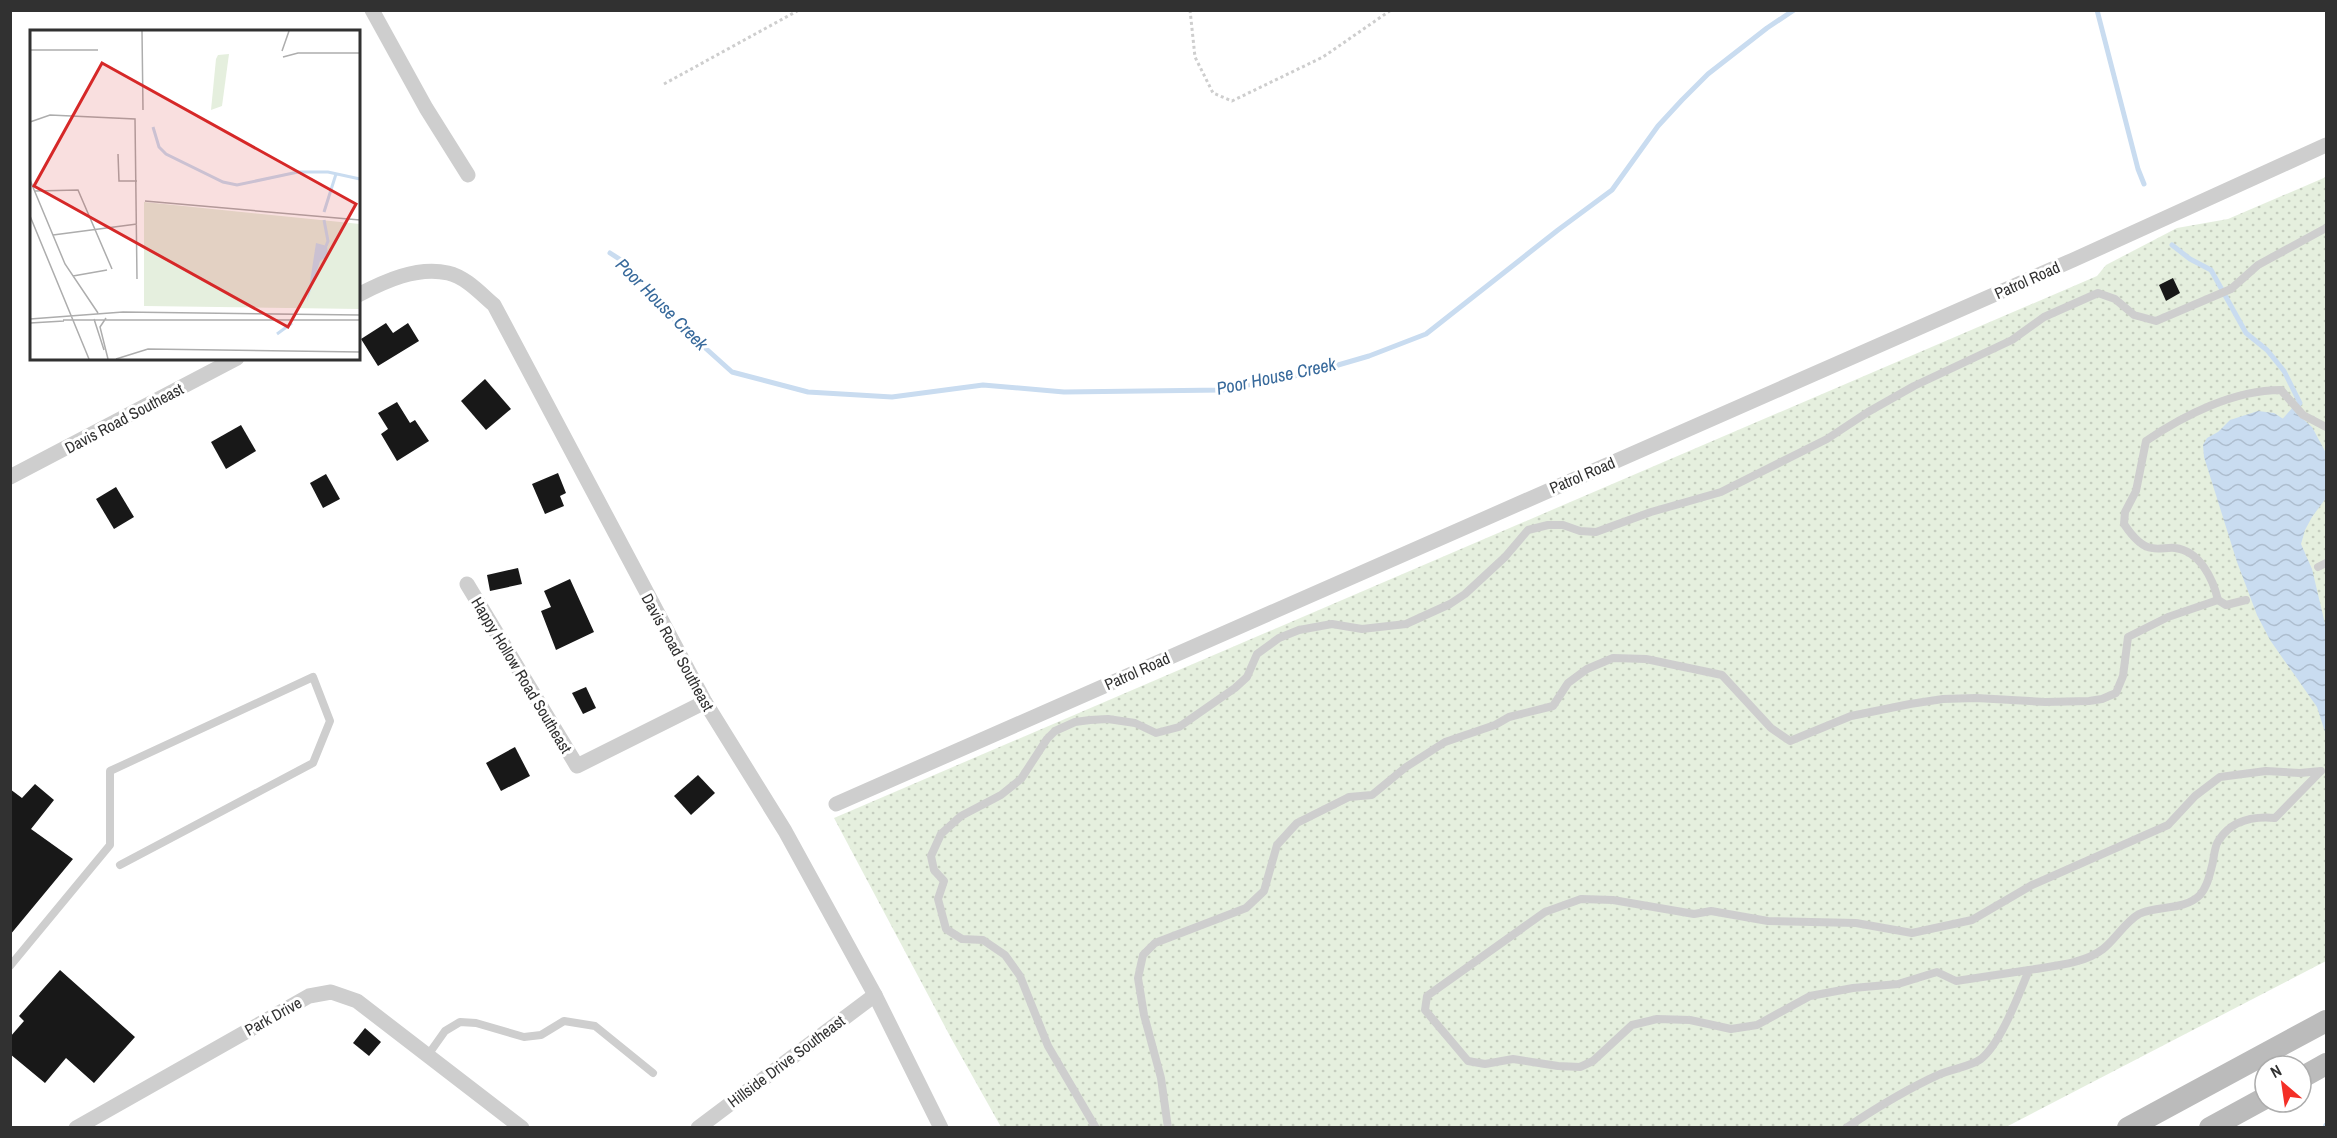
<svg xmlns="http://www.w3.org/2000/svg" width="2337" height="1138" font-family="'Archivo Narrow',sans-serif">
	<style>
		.grass { fill: url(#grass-dots) }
		.water { fill: url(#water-waves) }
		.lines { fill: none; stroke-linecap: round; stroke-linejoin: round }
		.stream { stroke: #c9dcf0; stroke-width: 5 }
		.building { fill: #181818 }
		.path { stroke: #cecece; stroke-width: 3; stroke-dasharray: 3 3; stroke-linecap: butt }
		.service { stroke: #cecece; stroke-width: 8 }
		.minor { stroke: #cecece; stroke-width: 15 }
		.secondary { stroke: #bbb; stroke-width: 22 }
		.labels { text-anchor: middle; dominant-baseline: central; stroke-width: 6; stroke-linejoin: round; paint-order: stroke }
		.street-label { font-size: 16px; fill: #313131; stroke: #fff }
		.water-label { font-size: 18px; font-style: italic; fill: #37699b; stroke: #fff }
		.inset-river { fill: none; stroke: #c9dcf0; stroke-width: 3 }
		.inset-road { fill: none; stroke: #adadad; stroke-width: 1.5 }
		.view { fill: #d62828; fill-opacity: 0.15; stroke: #d62828; stroke-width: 3 }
		.inset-edge { fill: none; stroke: #313131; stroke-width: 3 }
	</style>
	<defs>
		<pattern id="grass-dots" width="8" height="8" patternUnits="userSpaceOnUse" patternTransform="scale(1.5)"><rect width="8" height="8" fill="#e5efde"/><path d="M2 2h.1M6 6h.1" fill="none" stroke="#c5cdbf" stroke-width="1.8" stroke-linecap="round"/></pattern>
		<pattern id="water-waves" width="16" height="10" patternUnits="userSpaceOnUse" patternTransform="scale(1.5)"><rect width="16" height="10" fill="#c9dcf0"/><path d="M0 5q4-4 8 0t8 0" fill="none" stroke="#adbdce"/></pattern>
	</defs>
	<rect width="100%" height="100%" fill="#fff"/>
	<path class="grass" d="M2326,177V961L2006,1127H1001L951,1038L834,818L2097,276L2106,265L2177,228L2228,219Z"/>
	<path class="water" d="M2258,411L2274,413L2285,420L2295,412L2312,427L2326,453V498L2312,517L2305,530L2301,544L2312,569L2326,628V735L2317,707L2270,640L2257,615L2237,562L2204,457L2203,445L2207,438L2218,432L2230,420Z"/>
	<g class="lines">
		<g class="stream">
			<path d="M2097,10L2138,169L2144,184"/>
			<path d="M2172,245L2190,259L2211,270L2246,333L2267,350L2284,371L2300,403L2285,420"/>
			<path d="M610,253L627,264L673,319L732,372L808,392L892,397L983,385L1064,392L1222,390L1314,372L1369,356L1426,334L1558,230L1612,190L1658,126L1682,100L1708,74L1767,28L1794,10"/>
			<path d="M2325,1128L2326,1125"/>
		</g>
	</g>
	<g class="building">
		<path d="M2173,278L2180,293L2166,301L2159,285Z"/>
		<path d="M386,323L393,333L408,323L419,341L378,366L361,339Z"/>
		<path d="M485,379L511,409L486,430L461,401Z"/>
		<path d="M397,402L410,423L415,420L429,441L397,461L381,434L388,429L378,413Z"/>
		<path d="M241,425L256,451L226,469L211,442Z"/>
		<path d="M558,473L566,493L560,496L564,506L545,514L532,484Z"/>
		<path d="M326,474L340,499L323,508L310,483Z"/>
		<path d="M116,487L134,517L114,529L96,499Z"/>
		<path d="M518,568L522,584L490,591L487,575Z"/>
		<path d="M570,579L594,632L556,650L541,611L551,607L544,591Z"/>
		<path d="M586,687L596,708L583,714L572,693Z"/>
		<path d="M515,747L530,776L501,791L486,763Z"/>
		<path d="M698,775L715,793L691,815L674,796Z"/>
		<path d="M35,784L54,800L31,829L73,859L10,935V789L22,798Z"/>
		<path d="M60,970L135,1037L94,1083L66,1058L45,1083L10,1054V1037L24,1021L19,1016Z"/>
		<path d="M365,1028L381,1042L369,1056L353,1043Z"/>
	</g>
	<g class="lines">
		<g class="path">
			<path d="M1190,10L1195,57L1213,93L1232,101L1323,57L1391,10"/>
			<path d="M664,84L799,10"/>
		</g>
		<g class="service">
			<path d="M2318,567L2326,563"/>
			<path d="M2246,600L2226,605L2218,600C2213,579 2200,551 2175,548C2168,547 2159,550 2152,548C2140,547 2130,533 2124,524L2125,512L2136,491L2146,441C2184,415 2234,390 2281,390L2303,415L2326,427"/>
			<path d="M10,966L110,845V771L313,677L330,721L313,763L120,865"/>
			<path d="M2029,970L1956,981L1937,972L1898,984L1853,988L1810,996L1757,1025L1731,1029L1690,1020L1657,1019L1632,1025L1593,1061L1580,1067L1558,1066L1513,1059L1485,1064L1468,1061L1425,1010L1427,996L1545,912L1581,899L1613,900L1694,914L1711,911L1768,921L1856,923L1912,933L1972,920L2032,885L2168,825L2195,796L2220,777L2266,771L2300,773L2321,771"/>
			<path d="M428,1055L445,1031L460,1022L476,1023L524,1037L541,1035L564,1021L595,1026L653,1073"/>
			<path d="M1096,1128L1048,1046L1020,976L1005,955L983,940L962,939L946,929L938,899L944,881L934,870L931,856L941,834L961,816L1001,795L1021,779L1047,739L1055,731L1075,722L1090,720L1108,719L1135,723L1156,733L1179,727L1235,688L1247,677L1257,654L1279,638L1299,630L1332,624L1362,629L1406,624L1450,604L1465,594L1505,557L1528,530L1548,525H1563L1580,531L1596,532L1651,512L1721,492L1827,439L1868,412L1914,386L2012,340L2044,317L2098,293L2115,299L2134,315L2156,321L2231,289L2258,265L2326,228"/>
			<path d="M1168,1128L1161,1078L1144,1015L1138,978L1143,955L1155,943L1246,908L1264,891L1277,845L1297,823L1349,797L1372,795L1406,767L1445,742L1495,725L1509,717L1553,706L1568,683L1587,669L1613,658L1646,659L1722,675L1771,728L1790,741L1851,716L1910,704L1943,699L1976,698L2045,702L2089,701L2102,699L2116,693L2123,676L2128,637L2168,617L2218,600"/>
			<path d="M1846,1128C1876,1108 1905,1090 1938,1075C1950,1069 1970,1067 1981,1059C2001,1043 2019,994 2029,970C2052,966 2084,964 2103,949C2115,940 2125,922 2139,914C2158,905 2184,911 2200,895C2207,887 2209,877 2212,866C2214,859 2214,846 2219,840C2232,820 2253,816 2275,818L2320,772"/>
		</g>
		<g class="minor">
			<path d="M372,10L426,108L468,175"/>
			<path d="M358,295C385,281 417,266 448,273C466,277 481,294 494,305L705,702L785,831L875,995L941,1128"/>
			<path d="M10,477L237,358"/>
			<path d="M467,584L577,766L705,702"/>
			<path d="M836,804L2073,260L2326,145"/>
			<path d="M76,1128L309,996L331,992L357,1001L522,1128"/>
			<path d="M698,1128L875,995"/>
		</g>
		<g class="secondary">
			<path d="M2301,1078L2326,1064"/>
			<path d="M2128,1128L2326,1021"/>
			<path d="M2210,1128L2265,1098"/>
		</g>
	</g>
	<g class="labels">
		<g class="street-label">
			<text transform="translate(2027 280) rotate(-24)">Patrol Road</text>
			<text transform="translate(124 418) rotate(-28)">Davis Road Southeast</text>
			<text transform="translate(1582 475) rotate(-23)">Patrol Road</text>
			<text transform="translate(678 652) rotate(61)">Davis Road Southeast</text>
			<text transform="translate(1137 671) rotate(-24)">Patrol Road</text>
			<text transform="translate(522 675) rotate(59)">Happy Hollow Road Southeast</text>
			<text transform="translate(273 1016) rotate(-29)">Park Drive</text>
			<text transform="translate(786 1061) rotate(-37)">Hillside Drive Southeast</text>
		</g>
		<g class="water-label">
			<text transform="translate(662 304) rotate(45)">Poor House Creek</text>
			<text transform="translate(1276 376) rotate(-12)">Poor House Creek</text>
		</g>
	</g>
	<g transform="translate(30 30)">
		<rect width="330" height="330" fill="#fff"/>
		<path d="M114,172L330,194V279L114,276Z" fill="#e5efde"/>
		<path d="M199,24L192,76L181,80L186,29L188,25Z" fill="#e5efde"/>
		<path d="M286,213L297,216L298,226L290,231L277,272Z" fill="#c9dcf0"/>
		<path class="inset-river" d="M123,97L129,117L136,124L193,152L207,155L268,142H298L330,149M294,182L306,144M294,190L298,211L296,216M247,304L262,293"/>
		<path class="inset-road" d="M112,1L113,80M0,20H68M252,21L259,1M253,27L268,23H330M0,92L20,85L105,89L107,249M88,124L89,151H107M0,150L35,234L68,283M5,161L48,160L82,239M115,171L330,190M0,186L59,329M23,205L107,194M43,246L77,240M76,288L70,297L78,329M0,289L93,282L330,285M64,289L74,320M33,290H330M0,293L34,291M86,329L118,319L330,322"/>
		<path class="view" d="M72,33L326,174L258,297L4,156Z"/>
		<rect width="330" height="330" class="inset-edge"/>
	</g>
	<rect width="2337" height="1138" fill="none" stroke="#313131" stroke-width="24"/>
	<g transform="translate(2283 1084) rotate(331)"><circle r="28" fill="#ffffff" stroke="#adadad" stroke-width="1.5"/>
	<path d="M0-4.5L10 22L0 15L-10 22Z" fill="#f42f27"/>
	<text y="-9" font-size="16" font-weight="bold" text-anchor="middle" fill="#313131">N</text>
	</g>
</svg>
